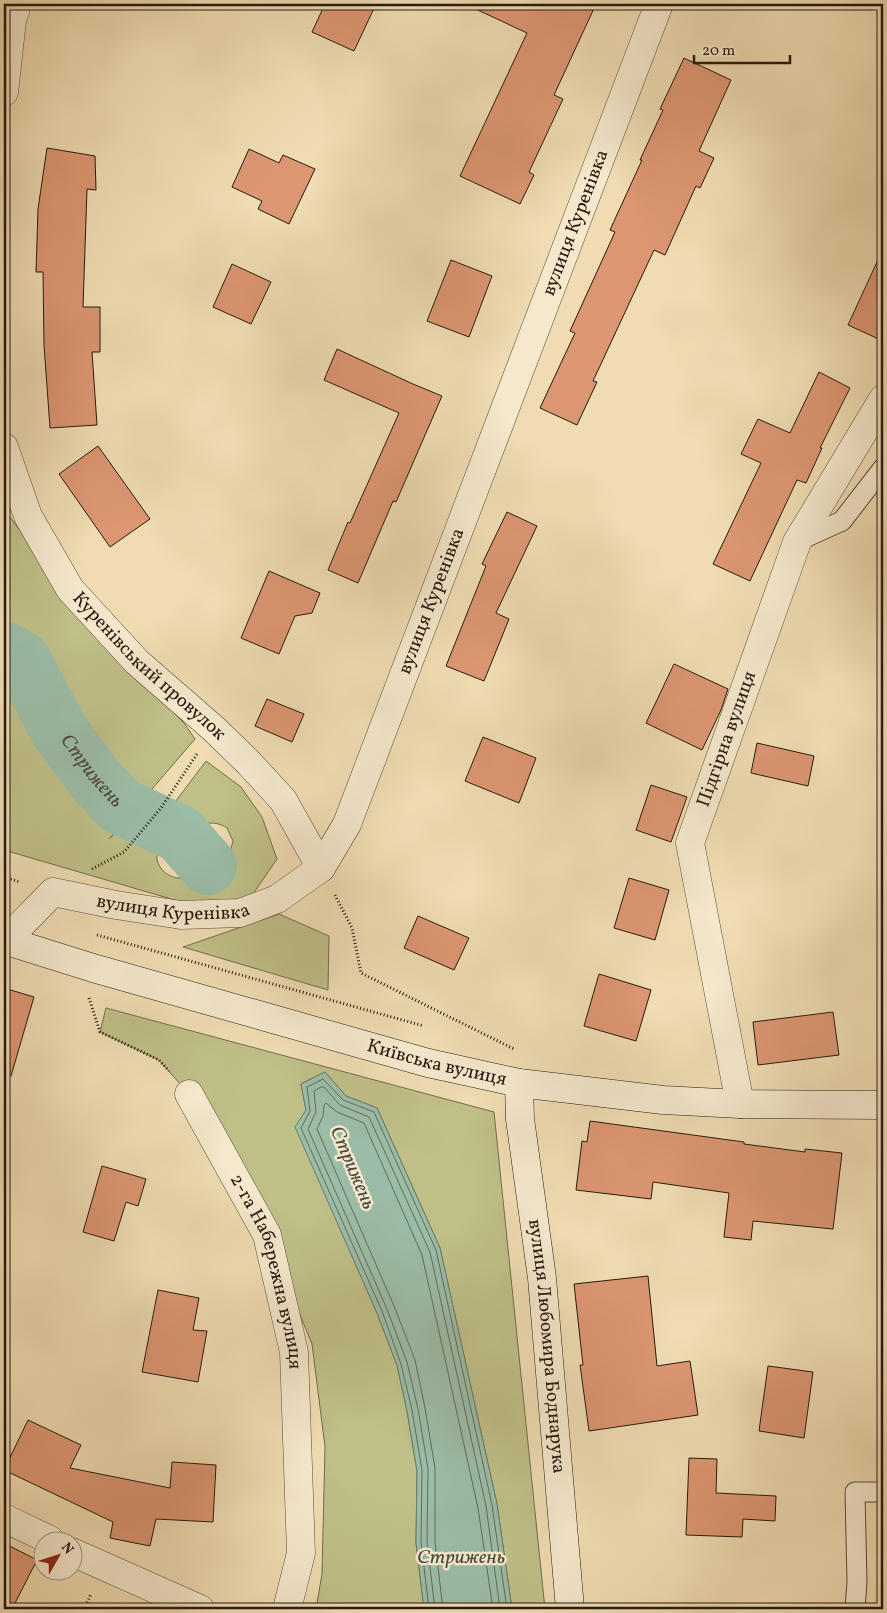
<svg xmlns="http://www.w3.org/2000/svg" width="887" height="1613" font-family="Vollkorn,serif">
	<style>
		.green { fill: #bfbf88; stroke: #736c4c }
		.water { fill: #9bbca7; stroke: #6d7b6b }
		.lines { fill: none; stroke-linecap: round; stroke-linejoin: round }
		.shore { stroke: #616b5c; stroke-width: 1 }
		.river { stroke: #9bbca7; stroke-width: 58 }
		.building { fill: #dc9672; stroke: #271a11 }
		.lane-casing { stroke: #594a39; stroke-width: 21 }
		.street-casing { stroke: #594a39; stroke-width: 29 }
		.secondary-casing { stroke: #271a11; stroke-width: 29 }
		.path { stroke: #271a11; stroke-width: 3; stroke-dasharray: 1 2.5; stroke-linecap: butt }
		.lane { stroke: #f5e8cd; stroke-width: 19 }
		.street { stroke: #f5e8cd; stroke-width: 28 }
		.secondary { stroke: #f5e8cd; stroke-width: 28 }
		.labels { text-anchor: middle; dominant-baseline: central; stroke-width: 5; stroke-linejoin: round; paint-order: stroke }
		.street-label { font-size: 19px; fill: #271a11; stroke: #f5e8cd }
		.water-label { font-size: 20px; font-style: italic; fill: #4a4b3e; stroke: #f5e8cd }
	</style>
	<rect width="100%" height="100%" fill="#efdcb2"/>
	<filter id="stains"><feTurbulence type="fractalNoise" baseFrequency=".004" numOctaves="4"/><feColorMatrix values="0 0 0 0 .2 0 0 0 0 .09 0 0 0 0 .02 0 0 0 .5 -.17"/></filter>
	<radialGradient id="worn" r=".72"><stop offset=".6" stop-color="#630" stop-opacity="0"/><stop offset="1" stop-color="#630" stop-opacity=".3"/></radialGradient>
	<g class="green">
		<path d="M4,509L103,641L184,723L195,739L109,839L136,814L169,839C166,841 162,844 160,847C150,862 166,879 181,878L225,858L230,852L233,841L227,828C213,819 202,824 188,830L169,810L206,761L241,787L262,817L277,859L249,900L202,908L4,850Z"/>
		<path d="M279,914L329,936L328,990L183,947Z"/>
		<path d="M106,1008L494,1112L545,1609H512L497,1504L440,1248L377,1108L346,1096L325,1072L301,1084L321,1185L377,1313L397,1365L407,1411L417,1471L416,1543L424,1609H316L322,1574L325,1447L312,1344L267,1234L189,1094L159,1060L100,1032Z"/>
	</g>
	<path class="water" d="M325,1072L346,1096L377,1108L440,1248L497,1504L512,1609H424L416,1543L417,1471L407,1411L397,1365L377,1313L295,1127L306,1110L301,1084Z"/>
	<g class="lines">
		<g class="shore">
			<path d="M429,1609L421,1542L422,1470L412,1410L401,1364L382,1311L301,1128L310,1111L307,1087L323,1079L343,1100L374,1112L436,1250L492,1505L507,1609"/>
			<path d="M435,1609L427,1542L428,1469L418,1409L407,1362L387,1309L308,1129L316,1112L314,1091L321,1087H324L340,1105L369,1117L430,1252L486,1506L500,1609"/>
			<path d="M443,1609L435,1542V1468L425,1408L415,1360L394,1306L317,1129L323,1116L324,1105L326,1103L337,1112L364,1123L422,1255L478,1508L493,1609"/>
		</g>
		<path class="river" id="s1" d="M4,650L22,660L59,730L95,779L120,806L180,834L208,866"/>
	</g>
	<g class="building">
		<path d="M325,4H376L354,51L312,32Z"/>
		<path d="M465,4H596L554,95L563,99L529,172L534,175L520,204L460,176L527,33Z"/>
		<path d="M684,58L731,80L699,151L714,158L700,188L696,186L665,255L654,250L593,381L597,382L577,425L540,408L575,333L570,331L615,232L610,230L642,160H640L663,110L660,109Z"/>
		<path d="M47,148L95,156L96,190L87,189L83,307H100V352H92L97,425L50,428L44,345L43,272H36L38,209Z"/>
		<path d="M249,149L279,163L283,155L315,169L289,224L258,209L262,201L232,187Z"/>
		<path d="M883,249V341L848,325Z"/>
		<path d="M451,260L492,276L469,337L427,321Z"/>
		<path d="M232,264L271,282L251,324L213,307Z"/>
		<path d="M337,349L413,384L442,396L396,502L393,501L358,583L328,570L348,522L350,523L399,413L324,380Z"/>
		<path d="M819,372L850,388L820,448H822L806,483L797,480L750,581L713,564L761,463L741,454L758,419L790,433Z"/>
		<path d="M98,446L150,519L110,547L59,474Z"/>
		<path d="M507,512L537,526L496,613L509,619L484,681L446,666L486,566L482,564Z"/>
		<path d="M269,571L320,593L312,613L295,616L279,654L241,638Z"/>
		<path d="M674,664L728,689L721,710L702,750L646,723Z"/>
		<path d="M267,699L304,714L292,742L255,726Z"/>
		<path d="M483,737L536,758L519,803L465,781Z"/>
		<path d="M757,743L814,756L808,786L751,773Z"/>
		<path d="M651,785L687,797L671,842L636,830Z"/>
		<path d="M629,878L669,890L655,940L614,928Z"/>
		<path d="M418,916L469,938L454,970L404,948Z"/>
		<path d="M599,974L651,990L636,1041L584,1026Z"/>
		<path d="M4,988L34,997L11,1076L4,1075Z"/>
		<path d="M833,1012L839,1055L758,1065L753,1022Z"/>
		<path d="M590,1121L744,1142V1144L805,1152V1149L842,1153L833,1229L753,1221L751,1240L724,1237L729,1193L653,1182L651,1199L576,1190L582,1141L587,1142Z"/>
		<path d="M102,1166L146,1179L138,1206L126,1202L114,1241L83,1232Z"/>
		<path d="M648,1276L657,1366L690,1361L698,1415L589,1431L580,1365H583L574,1284Z"/>
		<path d="M158,1290L199,1298L193,1330L207,1331L198,1382L142,1372Z"/>
		<path d="M768,1366L813,1372L804,1438L759,1431Z"/>
		<path d="M28,1420L81,1445L70,1468L170,1488L172,1462L216,1465L213,1522L156,1519L150,1546L110,1538L113,1522L4,1470Z"/>
		<path d="M689,1458L717,1459L716,1493L776,1496L775,1521L743,1519L742,1537L686,1535Z"/>
		<path d="M4,1543L37,1560L12,1609H4Z"/>
	</g>
	<g class="lines">
		<defs>
			<g id="lane">
				<path d="M798,541L842,521L883,468"/>
				<path d="M855,1609L857,1582L855,1492H883"/>
			</g>
			<g id="street">
				<path d="M4,92L12,21L17,4"/>
				<path id="s2" d="M4,447L28,516L70,589L137,662L214,729L249,763L283,800L321,868"/>
				<path id="s3" d="M6,940L53,892L116,905L181,915L240,913L277,899L321,868L347,824L659,4"/>
				<path id="s4" d="M189,1094L267,1235L294,1352L301,1553L287,1609"/>
				<path id="s5" d="M740,1104L690,843L797,542L883,399"/>
				<path d="M4,1518L50,1540"/>
				<path d="M72,1552L200,1609"/>
			</g>
			<g id="secondary">
				<path id="s6" d="M4,940L93,968L428,1063L519,1083L663,1100L740,1104L883,1105"/>
				<path id="s7" d="M519,1083L520,1119L542,1278L570,1609"/>
			</g>
		</defs>
		<use href="#lane" class="lane-casing"/>
		<use href="#street" class="street-casing"/>
		<use href="#secondary" class="secondary-casing"/>
		<g class="path">
			<path d="M92,869L124,852L161,808L197,754"/>
			<path d="M4,877L20,882"/>
			<path d="M335,895L352,928L361,973L514,1049"/>
			<path d="M97,935L424,1026"/>
			<path d="M89,998L100,1032L159,1060L169,1071"/>
			<path d="M84,1609L91,1594"/>
		</g>
		<use href="#lane" class="lane"/>
		<use href="#street" class="street"/>
		<use href="#secondary" class="secondary"/>
	</g>
	<g class="labels">
		<g class="street-label">
			<text stroke="none"><textPath href="#s3" startOffset="1044">вулиця Куренівка</textPath></text>
			<text stroke="none"><textPath href="#s3" startOffset="639">вулиця Куренівка</textPath></text>
			<text stroke="none"><textPath href="#s2" startOffset="268">Куренівський провулок</textPath></text>
			<text stroke="none"><textPath href="#s5" startOffset="376">Підгірна вулиця</textPath></text>
			<text stroke="none"><textPath href="#s3" startOffset="189">вулиця Куренівка</textPath></text>
			<text stroke="none"><textPath href="#s6" startOffset="450">Київська вулиця</textPath></text>
			<text stroke="none"><textPath href="#s4" startOffset="196">2-га Набережна вулиця</textPath></text>
			<text stroke="none"><textPath href="#s7" startOffset="265">вулиця Любомира Боднарука</textPath></text>
		</g>
		<g class="water-label">
			<text stroke="none"><textPath href="#s1" startOffset="152">Стрижень</textPath></text>
			<text transform="translate(352 1168) rotate(67)">Стрижень</text>
			<text x="461" y="1558">Стрижень</text>
		</g>
	</g>
	<rect width="887" height="1613" fill="none" stroke="#efdcb2" stroke-width="20"/>
	<rect x="5" y="5" width="877" height="1603" fill="none" stroke="#271a11" stroke-width="2.5"/>
	<rect x="10" y="10" width="867" height="1593" fill="none" stroke="#271a11"/>
	<g transform="translate(58 1556) rotate(51)"><circle r="24" fill="#f5e8cd" stroke="#a39682"/>
	<path d="M0-4L9 19L0 12L-9 19Z" fill="#8f2418"/>
	<text y="-8" font-size="14" font-weight="bold" text-anchor="middle" fill="#271a11">N</text>
	</g>
	<path d="M694 55v8h96v-8" fill="none" stroke="#271a11" stroke-width="2.5"/>
	<text x="702" y="55" font-size="15" fill="#271a11" stroke="#f5e8cd" stroke-width="4" paint-order="stroke">20 m</text>
	<rect width="100%" height="100%" filter="url(#stains)"/>
	<rect width="100%" height="100%" fill="url(#worn)"/>
</svg>
